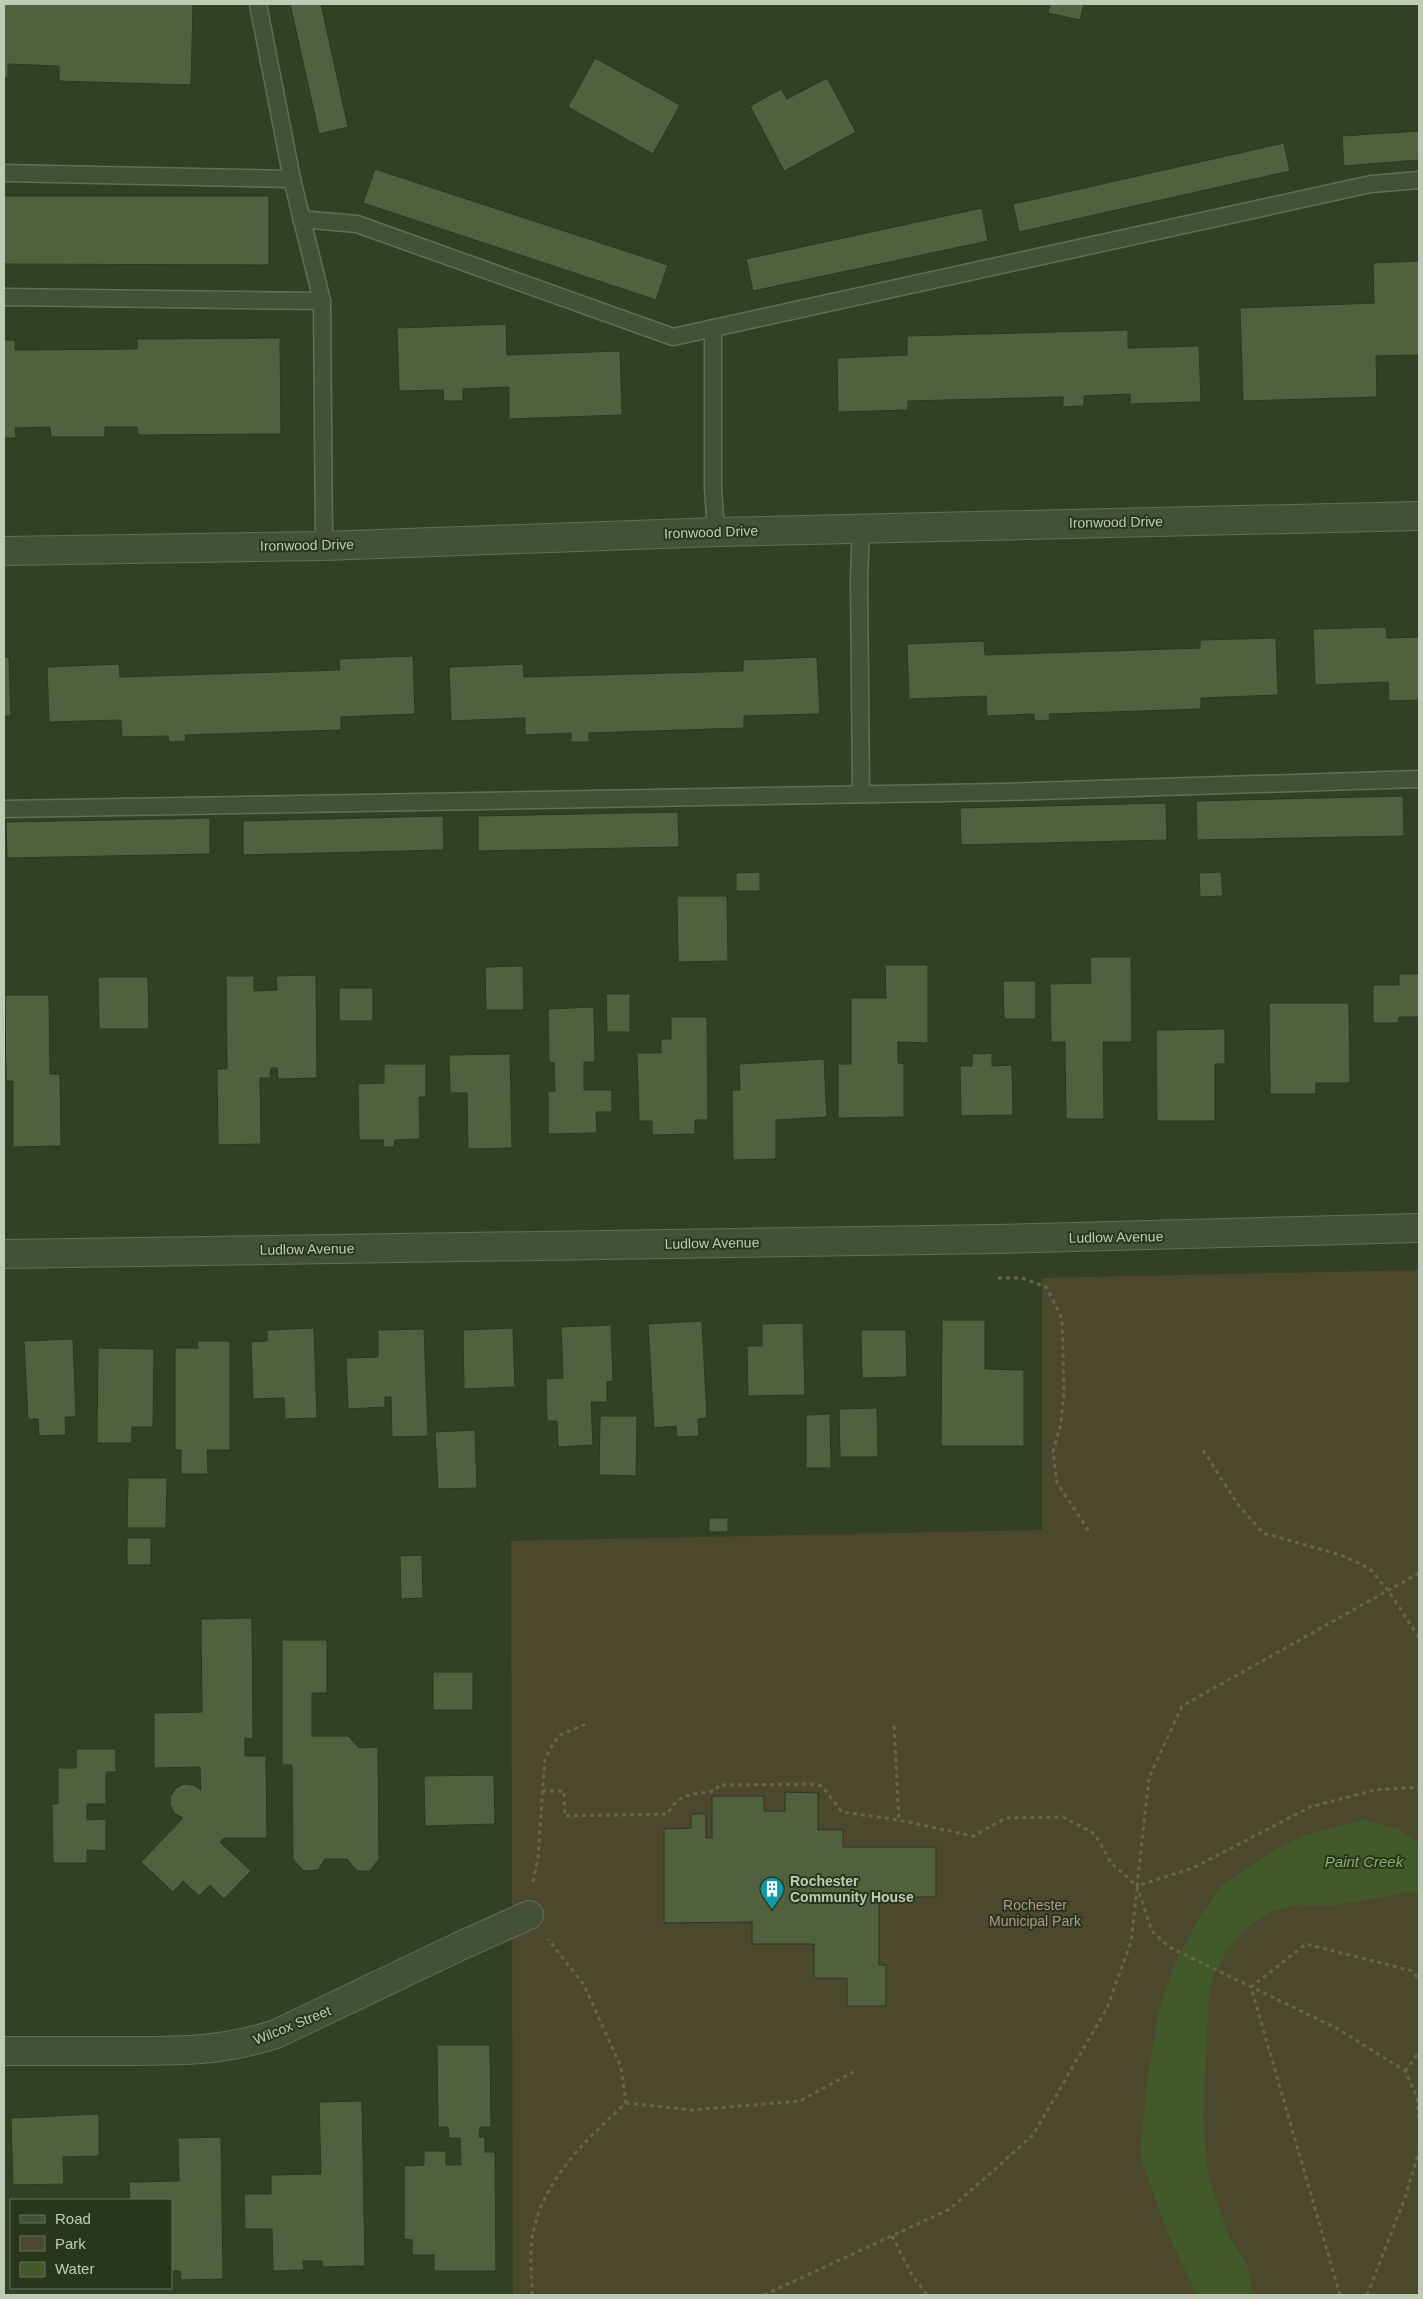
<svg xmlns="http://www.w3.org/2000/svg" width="1423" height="2299" font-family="Arial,sans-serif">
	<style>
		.green { fill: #4c482d }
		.water { fill: #425a2a }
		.building { fill: #51603f; stroke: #2b381e }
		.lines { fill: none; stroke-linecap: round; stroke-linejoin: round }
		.lane-casing { stroke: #626e56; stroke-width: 19 }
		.street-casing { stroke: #626e56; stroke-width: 30 }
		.path { stroke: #64654a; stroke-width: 3; stroke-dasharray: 4 4; stroke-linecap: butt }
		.lane { stroke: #445138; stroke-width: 16 }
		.street { stroke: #445138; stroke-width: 28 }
		.labels { text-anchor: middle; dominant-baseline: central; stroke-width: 4; stroke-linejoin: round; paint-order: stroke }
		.street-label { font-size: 14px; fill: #bfcbb4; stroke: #29361c }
		.poi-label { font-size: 14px; font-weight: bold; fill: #bfcbb4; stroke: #29361c; text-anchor: start }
		.park-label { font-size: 14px; fill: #b6948f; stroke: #29361c }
		.water-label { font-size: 15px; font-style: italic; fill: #8cac6b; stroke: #29361c }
	</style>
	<rect width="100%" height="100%" fill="#324123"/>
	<path class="green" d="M1419,1270V2295H513L511,1541L1042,1530V1278Z"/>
	<path class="water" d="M1362,1820L1397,1829L1419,1842V1891C1391,1894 1364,1901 1336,1905C1323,1907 1310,1904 1297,1905C1250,1912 1221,1949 1209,1992L1203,2119L1208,2175L1229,2236L1249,2269L1252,2295H1197L1167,2231L1142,2161L1141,2146L1147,2083L1160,2006L1177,1959L1201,1915L1223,1884L1272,1851L1303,1836Z"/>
	<g class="building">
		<path d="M4,4H193L191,85L59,81V66L8,64V78H4Z"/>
		<path d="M290,4H321L348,127L319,134Z"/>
		<path d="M1050,4H1084L1080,20L1048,13Z"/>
		<path d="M595,58L680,105L653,154L568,107Z"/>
		<path d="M827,78L856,132L784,171L750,106L781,89L787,99Z"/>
		<path d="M1419,131V160L1344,166L1342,136Z"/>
		<path d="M1284,143L1290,171L1019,232L1013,204Z"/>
		<path d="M375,169L668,265L656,300L363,203Z"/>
		<path d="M4,196H269V265L4,264Z"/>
		<path d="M982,208L988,241L753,291L746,259Z"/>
		<path d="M1419,261V355L1376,356L1377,397L1243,401L1240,308L1374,303L1373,263Z"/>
		<path d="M506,324L507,355L620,351L622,415L509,419V387L463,389V401H444L443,390L399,391L397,328Z"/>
		<path d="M1128,330V348L1199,346L1201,402L1130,404V394L1084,396V406L1063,407V397L908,401V410L838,412L837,358L907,355V336Z"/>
		<path d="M280,338L281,434L138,435L137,427H105V437H51L50,427L15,428L16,438H4V340H15V350L137,349V339Z"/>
		<path d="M1386,627L1387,638L1419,637V700L1389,701L1388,682L1315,685L1313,629Z"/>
		<path d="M1276,638L1278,695L1201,698V709L1049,714L1050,720L1034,721V714L987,716L986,696L909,699L907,644L984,641L985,655L1200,648V640Z"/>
		<path d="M413,656L415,714L341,717V730L185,735L186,741L169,742L168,736L122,737L121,720L49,722L47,667L119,664L120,677L340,670L339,659Z"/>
		<path d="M4,657H9L11,716H4Z"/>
		<path d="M817,657L820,714L744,716V728L589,733V742H571V733L525,735V718L451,721L449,667L523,664L524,677L743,671V660Z"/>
		<path d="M1403,796L1404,836L1197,840L1196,801Z"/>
		<path d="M1166,803L1167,840L961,845L960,808Z"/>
		<path d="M678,812L679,847L478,851V816Z"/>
		<path d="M443,816L444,850L243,855V821Z"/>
		<path d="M210,818V854L7,858L6,822Z"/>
		<path d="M760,872V891H736V873Z"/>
		<path d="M1221,872L1223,896L1200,897L1199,873Z"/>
		<path d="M677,896H727L728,961L678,962Z"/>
		<path d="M1090,957H1131L1132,1042H1103L1104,1119H1066L1065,1042H1051L1050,984L1091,983Z"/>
		<path d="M885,965H928V1043L898,1042V1063L904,1064V1117L838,1118V1064H851V998H886Z"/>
		<path d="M523,966L524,1010H486L485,967Z"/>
		<path d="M1399,974H1419V1048V1017H1399L1398,1023H1373V985H1399Z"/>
		<path d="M316,975L317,1078L278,1079L277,1068H271L270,1078H260L261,1144L218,1145L217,1069H227L226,976H254V991L277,990L276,976Z"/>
		<path d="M98,977H148L149,1029H99Z"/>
		<path d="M1003,981H1036V1019H1004Z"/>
		<rect x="339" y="988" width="34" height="33"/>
		<path d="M606,994H630V1032H607Z"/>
		<path d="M5,995H49L50,1074H60L61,1146L13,1147V1081H6Z"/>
		<path d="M1269,1003H1349L1350,1083H1316V1094H1270Z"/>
		<path d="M594,1007L595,1062H584V1090H612V1112H596L597,1133L548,1134V1091H555L554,1063L549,1062L548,1009Z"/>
		<path d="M671,1017H707L708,1120H695V1134L652,1135V1121H639L637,1053H661V1039H671Z"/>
		<path d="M1225,1029V1064H1215V1121H1157L1156,1030Z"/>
		<path d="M992,1053V1066L1012,1065L1013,1115L961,1116L960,1066H972V1054Z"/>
		<path d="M510,1054L512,1148L468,1149L467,1093H450L449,1055Z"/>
		<path d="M824,1059L827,1117L776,1120V1159L733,1160L732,1090H740L739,1064Z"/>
		<path d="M384,1064H426V1097H419L420,1139L395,1140L394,1147H383L384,1140H359L358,1084L384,1083Z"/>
		<path d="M942,1320H985V1369L1024,1370V1446H941Z"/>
		<path d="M702,1321L707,1418L698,1419L699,1436L677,1437L676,1426L654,1428L648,1324Z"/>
		<path d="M803,1323L805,1395L748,1396L747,1346H762V1324Z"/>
		<path d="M611,1325L613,1381L607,1382V1402H591L593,1445L558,1447L557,1421H547L546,1379L563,1378L561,1327Z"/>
		<path d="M314,1328L317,1418L285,1419L284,1398L253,1399L251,1342L267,1341V1330Z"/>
		<path d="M513,1328L515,1387L464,1389L463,1330Z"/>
		<path d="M424,1329L428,1436L392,1437L391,1397H385V1407L348,1409L346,1358L378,1357V1330Z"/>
		<path d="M861,1330H906L907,1377L862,1378Z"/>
		<path d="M73,1339L76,1417H65L66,1435L39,1436L38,1419H28L24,1341Z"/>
		<path d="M197,1341H230V1450H207L208,1474H181V1450H175V1348H198Z"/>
		<path d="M98,1348L154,1349L153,1427H132V1443H97Z"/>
		<path d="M877,1408L878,1457H840L839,1409Z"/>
		<path d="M830,1414L831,1468H806V1415Z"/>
		<path d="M600,1416H637L636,1476L599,1475Z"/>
		<path d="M475,1430L477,1488L438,1489L435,1432Z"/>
		<path d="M128,1478H167L166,1528H127Z"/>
		<rect x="709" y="1518" width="19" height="14"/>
		<rect x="127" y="1538" width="24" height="27"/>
		<path d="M422,1555L423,1598L401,1599L400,1556Z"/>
		<path d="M252,1618L253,1739L245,1738V1756H266L267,1838H224L220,1842L251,1871L224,1899L210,1885L199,1896L183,1881L173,1892L141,1862L183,1818L174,1813L170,1804L171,1795L176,1788L184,1784L194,1785L201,1790L200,1767L154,1768V1713L202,1712L201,1619Z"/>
		<path d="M282,1640H327V1693H312V1736H348L359,1748L378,1747L379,1859L370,1871H357L347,1859H325L318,1870L303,1871L293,1859L292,1765H282Z"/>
		<rect x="433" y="1672" width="40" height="38"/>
		<path d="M76,1749H116V1772H106V1804H87V1820L106,1819V1851L87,1850V1863H53L52,1804H58V1768H76Z"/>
		<path d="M494,1775L495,1824L425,1826L424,1776Z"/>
		<path d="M785,1792L818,1793V1830H843V1847H936V1897H879V1965H886V2006H847V1978H814V1944H752V1922L664,1923V1829L691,1828V1814H706V1838H712V1796H764V1811H785Z"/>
		<path d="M437,2045H490L491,2127H480L479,2137H485V2152H495L496,2271H434V2255H412V2240L404,2239V2166L424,2165V2151H446V2165H461L460,2138H449L448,2127H438Z"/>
		<path d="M362,2101L365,2266L323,2267L322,2261H303L304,2270L273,2271L272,2229H245L244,2194H271V2175L321,2174L319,2102Z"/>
		<path d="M99,2114V2156L63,2157L64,2184L13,2185L11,2118Z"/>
		<path d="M221,2137L223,2279L181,2280L180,2271H171V2200H130L129,2182L179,2181L178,2138Z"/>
	</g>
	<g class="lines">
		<defs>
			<g id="lane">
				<path d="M4,173L292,179L258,4"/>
				<path d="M292,179L322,301"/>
				<path d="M301,219L357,224L673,337L1371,184L1419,180"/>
				<path d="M4,297L322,301L324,546"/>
				<path d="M713,328V487L716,532"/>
				<path d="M861,528L859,578L861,794"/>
				<path d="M4,809L1004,792L1419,779"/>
			</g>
			<g id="street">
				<path d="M4,551L324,546L716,532L1419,516"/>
				<path d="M4,1254L996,1239L1419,1228"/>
				<path d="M4,2051C43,2051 82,2051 122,2051C178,2051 221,2052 276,2034L458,1947L529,1915"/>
			</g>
		</defs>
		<use href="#lane" class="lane-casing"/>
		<use href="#street" class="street-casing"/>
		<g class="path">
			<path d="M998,1278H1022L1046,1287L1062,1318L1064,1391L1061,1423L1053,1452L1057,1483L1091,1534"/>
			<path d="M1203,1450L1239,1506L1263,1533L1341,1555L1369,1568L1388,1590L1419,1638"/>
			<path d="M1419,1573L1182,1706L1149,1778L1137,1886L1193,1868L1310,1807L1375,1790L1419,1787"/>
			<path d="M894,1726L899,1820L973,1836L1006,1818L1063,1817L1095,1834L1111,1863L1137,1886L1152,1931L1169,1947L1338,2029L1405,2071L1417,2097L1419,2119"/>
			<path d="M542,1791H564L565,1816L668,1814C678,1792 693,1795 715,1791L719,1785L812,1784L822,1786L842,1812L899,1820"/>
			<path d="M533,1882L538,1858L545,1758L558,1736L586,1724"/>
			<path d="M1405,2071L1419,2052"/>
			<path d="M626,2103L692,2110L800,2101L853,2072"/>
			<path d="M892,2236L912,2275L927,2295"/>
			<path d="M532,2295C532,2276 529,2253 533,2233C544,2178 587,2139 626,2103L621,2067L584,1985L548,1939"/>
			<path d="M764,2295L950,2209L1033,2135L1107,2008L1131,1942L1137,1889"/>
			<path d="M1340,2295L1251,1987L1306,1944L1413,1971L1419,1981"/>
			<path d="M1367,2295L1406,2195L1419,2151"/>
		</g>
		<use href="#lane" class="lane"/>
		<use href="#street" class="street"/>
	</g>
	<defs>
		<symbol id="building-pin" viewBox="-11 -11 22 30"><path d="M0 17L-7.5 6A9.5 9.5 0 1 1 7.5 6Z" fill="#0f9aa8" stroke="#29361c"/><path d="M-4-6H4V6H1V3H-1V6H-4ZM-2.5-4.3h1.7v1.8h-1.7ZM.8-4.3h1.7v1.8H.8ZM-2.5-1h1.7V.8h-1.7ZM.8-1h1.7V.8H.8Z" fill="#fff"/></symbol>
	</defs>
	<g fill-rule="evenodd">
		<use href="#building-pin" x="758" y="1875" width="28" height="38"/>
	</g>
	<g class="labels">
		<g class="street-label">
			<text transform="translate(1116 522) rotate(-1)">Ironwood Drive</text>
			<text transform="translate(711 532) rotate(-2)">Ironwood Drive</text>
			<text transform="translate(307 545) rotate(-1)">Ironwood Drive</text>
			<text transform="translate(1116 1237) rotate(-1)">Ludlow Avenue</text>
			<text transform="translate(712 1243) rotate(-1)">Ludlow Avenue</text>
			<text transform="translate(307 1249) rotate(-1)">Ludlow Avenue</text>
			<text transform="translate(292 2025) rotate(-22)">Wilcox Street</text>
		</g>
		<g class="poi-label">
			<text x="790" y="1881">Rochester<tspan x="790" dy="16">Community House</tspan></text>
		</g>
		<g class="park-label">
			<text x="1035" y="1905">Rochester<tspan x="1035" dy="16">Municipal Park</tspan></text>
		</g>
		<g class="water-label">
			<text x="1364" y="1861">Paint Creek</text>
		</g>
	</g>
	<rect width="1423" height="2299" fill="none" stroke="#bfcbb4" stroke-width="10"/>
	<rect x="10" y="2199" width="162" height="90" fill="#29361c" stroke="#657259"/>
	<rect x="20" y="2215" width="25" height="8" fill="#445138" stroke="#657259"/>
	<text x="55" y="2224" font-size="15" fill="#bfcbb4">Road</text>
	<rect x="20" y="2236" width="25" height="15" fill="#4c482d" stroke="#657259"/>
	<text x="55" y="2249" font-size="15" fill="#bfcbb4">Park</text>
	<rect x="20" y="2262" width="25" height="15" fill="#425a2a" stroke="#657259"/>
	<text x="55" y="2274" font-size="15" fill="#bfcbb4">Water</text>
</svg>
